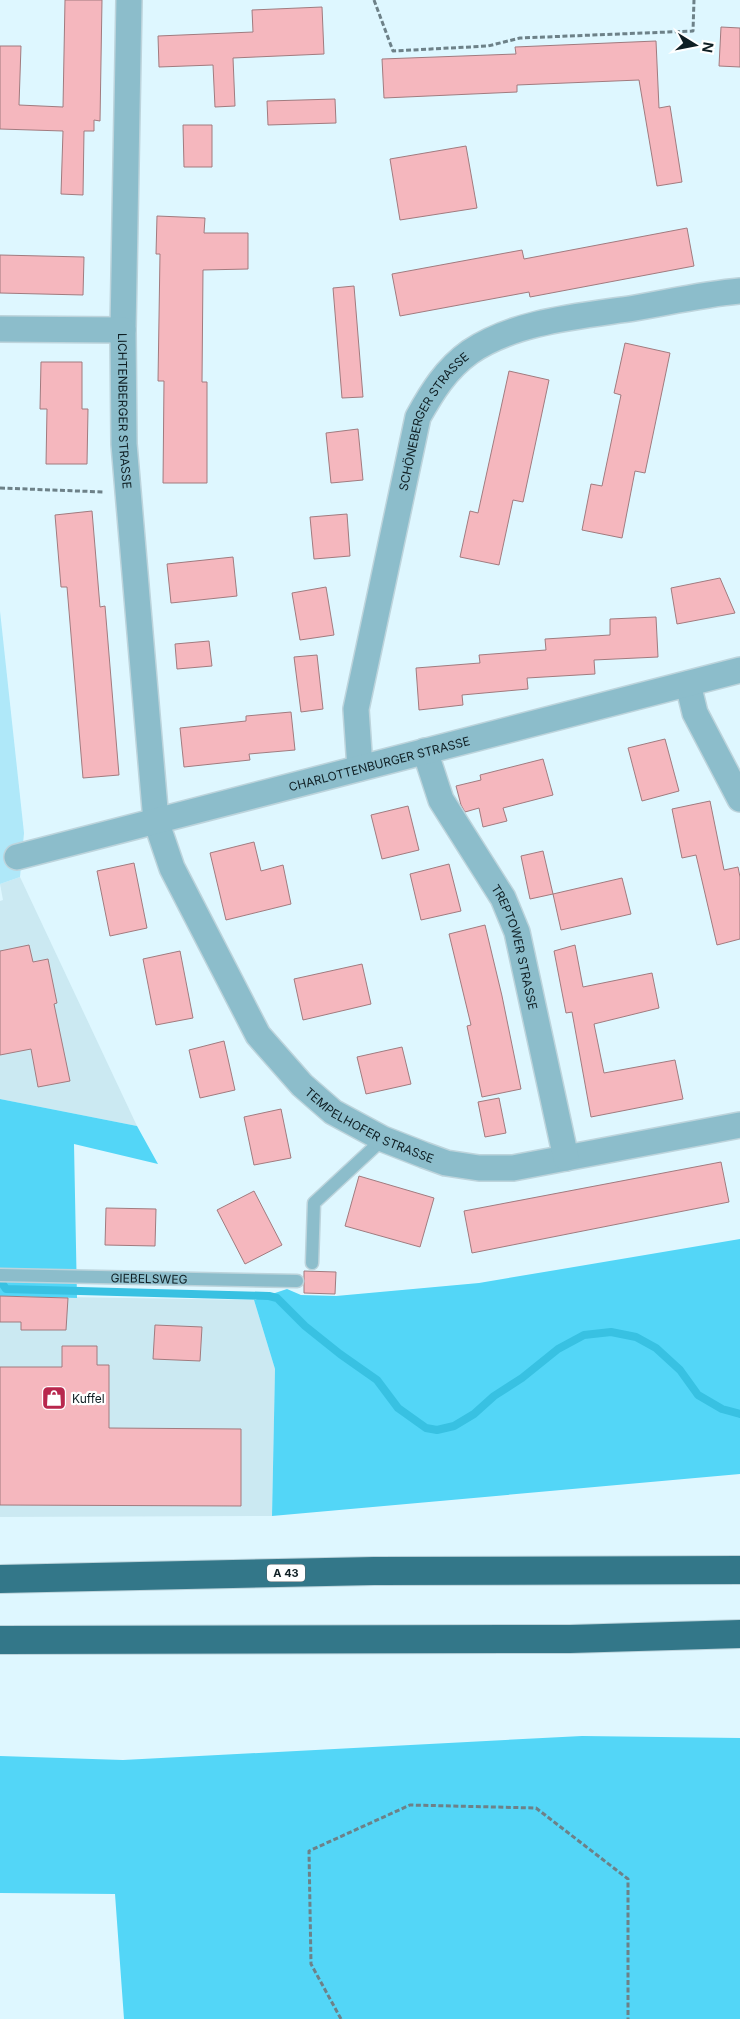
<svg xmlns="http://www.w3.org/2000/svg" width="740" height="2019" font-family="Inter,sans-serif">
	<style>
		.built { fill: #cbe9f2 }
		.green { fill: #afe8f9 }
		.forest { fill: #53d6f7 }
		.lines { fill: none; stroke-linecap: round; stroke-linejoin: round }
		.stream { stroke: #38c1e2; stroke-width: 8 }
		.building { fill: #f5b7be; stroke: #a17b7f }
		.lane-casing { stroke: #bdd4dc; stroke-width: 15 }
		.street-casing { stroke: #bdd4dc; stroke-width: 28 }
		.highway-casing { stroke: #bdd4dc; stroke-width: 30 }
		.path { stroke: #6d8188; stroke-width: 3; stroke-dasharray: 5 2.5; stroke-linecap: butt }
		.lane { stroke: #8cbdcb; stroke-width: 12 }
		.street { stroke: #8cbdcb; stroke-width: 25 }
		.highway { stroke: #337789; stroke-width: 28 }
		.labels { text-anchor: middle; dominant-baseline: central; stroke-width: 4.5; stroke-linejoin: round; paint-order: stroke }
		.shield { fill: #fff; stroke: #576266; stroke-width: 1 }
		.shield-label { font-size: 11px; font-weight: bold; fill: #0f1f24 }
		.street-label { font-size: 12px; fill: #0f1f24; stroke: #fff }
		.poi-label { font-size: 12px; fill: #0f1f24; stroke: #fff; text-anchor: start }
	</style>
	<rect width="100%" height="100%" fill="#def7ff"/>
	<g class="built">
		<path d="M20,877L137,1126L0,1099V901L3,900L0,884Z"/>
		<path d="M0,1296L254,1300L275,1369L272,1516L0,1517Z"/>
	</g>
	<path class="green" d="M0,611L24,833L20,877L0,884Z"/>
	<g class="forest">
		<path d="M0,1099L137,1126L158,1164L74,1144L77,1298L0,1296Z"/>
		<path d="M740,1239V1474L272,1516L275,1369L254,1300L287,1289L301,1295L336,1296L479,1283Z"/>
		<path d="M582,1736L740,1738V2019H124L115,1894L0,1893V1756L123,1760Z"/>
	</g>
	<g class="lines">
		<path class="stream" d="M2,1283L6,1289L269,1296L277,1298L305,1326L340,1354L377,1380L398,1408L426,1428L437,1430L454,1426L474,1414L494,1396L522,1378L558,1349L584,1335L611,1332L636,1337L656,1348L680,1370L698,1395L722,1409L740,1414"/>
	</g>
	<g class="building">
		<path d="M65,0H102L100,121L94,120V131H84L83,195L61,194L63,131L0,129V46H21L19,105L63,107Z"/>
		<path d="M322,7L324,54L233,58L235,106L215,107L213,65L159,67L158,36L253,32L252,10Z"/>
		<path d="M721,27L740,28V67L719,66Z"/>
		<path d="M656,41L659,108L670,106L682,182L657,186L639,80L517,85V92L384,98L382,59L516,54L515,47Z"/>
		<path d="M335,99L336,123L268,125L267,101Z"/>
		<path d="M183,125H212V167H184Z"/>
		<path d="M466,146L477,208L400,220L390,159Z"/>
		<path d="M157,216L205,218L204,233H248V269L203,270L202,382H207V483H163L164,381H158L160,254H156Z"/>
		<path d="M687,228L694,266L530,297L529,292L400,316L392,274L522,250L524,259Z"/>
		<path d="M0,255L84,257L83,295L0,293Z"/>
		<path d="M354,286L363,397L342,398L333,288Z"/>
		<path d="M625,343L670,353L645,473L635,471L622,538L582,530L591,484L602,486L621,395L614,393Z"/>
		<path d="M41,362H82V409H88L87,464H46L47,409H40Z"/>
		<path d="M509,371L549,380L523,502L513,500L499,565L460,557L470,511L478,513Z"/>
		<path d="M358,429L363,480L331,483L326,433Z"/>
		<path d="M92,511L100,607L105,606L119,775L83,778L67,587H61L55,515Z"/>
		<path d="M347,514L350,556L314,559L310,517Z"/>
		<path d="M233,557L237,596L171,603L167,564Z"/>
		<path d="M720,578L735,613L677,624L671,588Z"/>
		<path d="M326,587L334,635L300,640L292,593Z"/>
		<path d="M656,617L658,657L594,660L595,674L527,678L528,689L462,695L463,705L419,710L416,668L480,663L479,655L546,650L545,639L610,635V619Z"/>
		<path d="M209,641L212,666L177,669L175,644Z"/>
		<path d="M317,655L323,709L301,712L294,657Z"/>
		<path d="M291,712L295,750L249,754L250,760L184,767L180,728L246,721V716Z"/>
		<path d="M665,739L679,791L642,801L628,748Z"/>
		<path d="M543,759L553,795L503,808L507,821L483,827L479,808L465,812L461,805L456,786L481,780L480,775Z"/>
		<path d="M710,801L724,870L738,867L740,877V939L717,945L696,855L682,858L672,809Z"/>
		<path d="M408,806L419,850L382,859L371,815Z"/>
		<path d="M254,842L261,871L283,865L291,904L226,920L210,853Z"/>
		<path d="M543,851L553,894L530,899L521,856Z"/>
		<path d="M134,863L147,928L110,936L97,871Z"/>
		<path d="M449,864L461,911L421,920L410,874Z"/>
		<path d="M622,878L631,914L561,930L553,894Z"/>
		<path d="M485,925L502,996L521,1089L482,1097L467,1026L471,1025L449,934Z"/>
		<path d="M29,945L33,962L48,959L57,1003L54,1004L70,1081L38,1087L31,1049L0,1055V951Z"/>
		<path d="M575,945L583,987L652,973L659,1008L594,1024L604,1073L675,1060L683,1099L591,1117L572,1012L566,1013L554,951Z"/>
		<path d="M180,951L193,1018L156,1025L143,959Z"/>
		<path d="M362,964L371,1004L303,1020L294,979Z"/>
		<path d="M224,1041L235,1090L200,1098L189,1050Z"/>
		<path d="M402,1047L411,1084L366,1094L357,1057Z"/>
		<path d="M499,1098L506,1133L485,1137L478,1102Z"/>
		<path d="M281,1109L291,1158L254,1165L244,1117Z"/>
		<path d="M721,1162L729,1202L472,1253L464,1211Z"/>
		<path d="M359,1176L434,1198L420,1247L345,1226Z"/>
		<path d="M254,1191L282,1245L245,1264L217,1210Z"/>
		<path d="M106,1208L156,1209L155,1246L105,1245Z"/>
		<path d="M304,1271L336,1272L335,1294L304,1293Z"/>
		<path d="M0,1296L68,1298L66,1330H21V1322H0Z"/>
		<path d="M155,1325L202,1327L200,1361L153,1359Z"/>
		<path d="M62,1346H97V1365H109V1428L241,1429V1506L0,1505V1367H62Z"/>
	</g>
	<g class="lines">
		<defs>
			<g id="lane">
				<path d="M312,1263L314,1203L383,1139"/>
				<path id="s1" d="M0,1275L297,1281"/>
			</g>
			<g id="street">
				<path id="s2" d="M129,0L123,330L124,444L156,821L172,868L258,1035L302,1085L333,1112L383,1139L424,1155L446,1163L479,1168H513L740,1125"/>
				<path d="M0,329L123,330"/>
				<path d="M688,684L695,713L740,799"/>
				<path id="s3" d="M425,751L441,800L503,898L517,932L566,1158"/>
				<path id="s4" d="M360,768L356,709L418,417C432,392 446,369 470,352C515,321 582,316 635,308C670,302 705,294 740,291"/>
				<path id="s5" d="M17,857L740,670"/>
			</g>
			<g id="highway">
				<path d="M0,1579L374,1571L740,1570"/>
				<path d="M0,1640L570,1639L740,1634"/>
			</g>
		</defs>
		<use href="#lane" class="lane-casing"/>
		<use href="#street" class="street-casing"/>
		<use href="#highway" class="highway-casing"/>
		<g class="path">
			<path d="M374,0L393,51L488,46L520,38L693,31L694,0"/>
			<path d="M0,488L104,492"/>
			<path d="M341,2019L311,1964L309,1851L410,1805L536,1808L628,1879V2019"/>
		</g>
		<use href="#lane" class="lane"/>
		<use href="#street" class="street"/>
		<use href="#highway" class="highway"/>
	</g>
	<defs>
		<symbol id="shop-square" viewBox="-11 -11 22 22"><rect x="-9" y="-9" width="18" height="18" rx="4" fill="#b8274d" stroke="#fff"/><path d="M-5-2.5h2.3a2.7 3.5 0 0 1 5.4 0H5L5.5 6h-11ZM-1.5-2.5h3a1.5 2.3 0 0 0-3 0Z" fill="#fff"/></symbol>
	</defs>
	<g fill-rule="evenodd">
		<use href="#shop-square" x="40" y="1384" width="28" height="28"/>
	</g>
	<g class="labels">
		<rect class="shield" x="267" y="1564.5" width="38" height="17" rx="4"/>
		<g class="shield-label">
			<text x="286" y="1573">A 43</text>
		</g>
		<g class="street-label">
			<text stroke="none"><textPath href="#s2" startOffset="411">LICHTENBERGER STRASSE</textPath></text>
			<text stroke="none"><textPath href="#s4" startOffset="360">SCHÖNEBERGER STRASSE</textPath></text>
			<text stroke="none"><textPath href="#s5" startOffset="374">CHARLOTTENBURGER STRASSE</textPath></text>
			<text stroke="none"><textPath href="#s3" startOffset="218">TREPTOWER STRASSE</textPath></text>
			<text stroke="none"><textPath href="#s2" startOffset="1206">TEMPELHOFER STRASSE</textPath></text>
			<text stroke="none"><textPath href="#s1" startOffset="149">GIEBELSWEG</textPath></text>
		</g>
		<g class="poi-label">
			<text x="72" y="1398">Kuffel</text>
		</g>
	</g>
	<g transform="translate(695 45) rotate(100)" stroke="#ffffff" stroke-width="4" paint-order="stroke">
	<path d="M0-4L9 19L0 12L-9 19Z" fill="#0f1f24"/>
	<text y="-8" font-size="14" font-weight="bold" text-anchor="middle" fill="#0f1f24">N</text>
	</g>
</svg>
